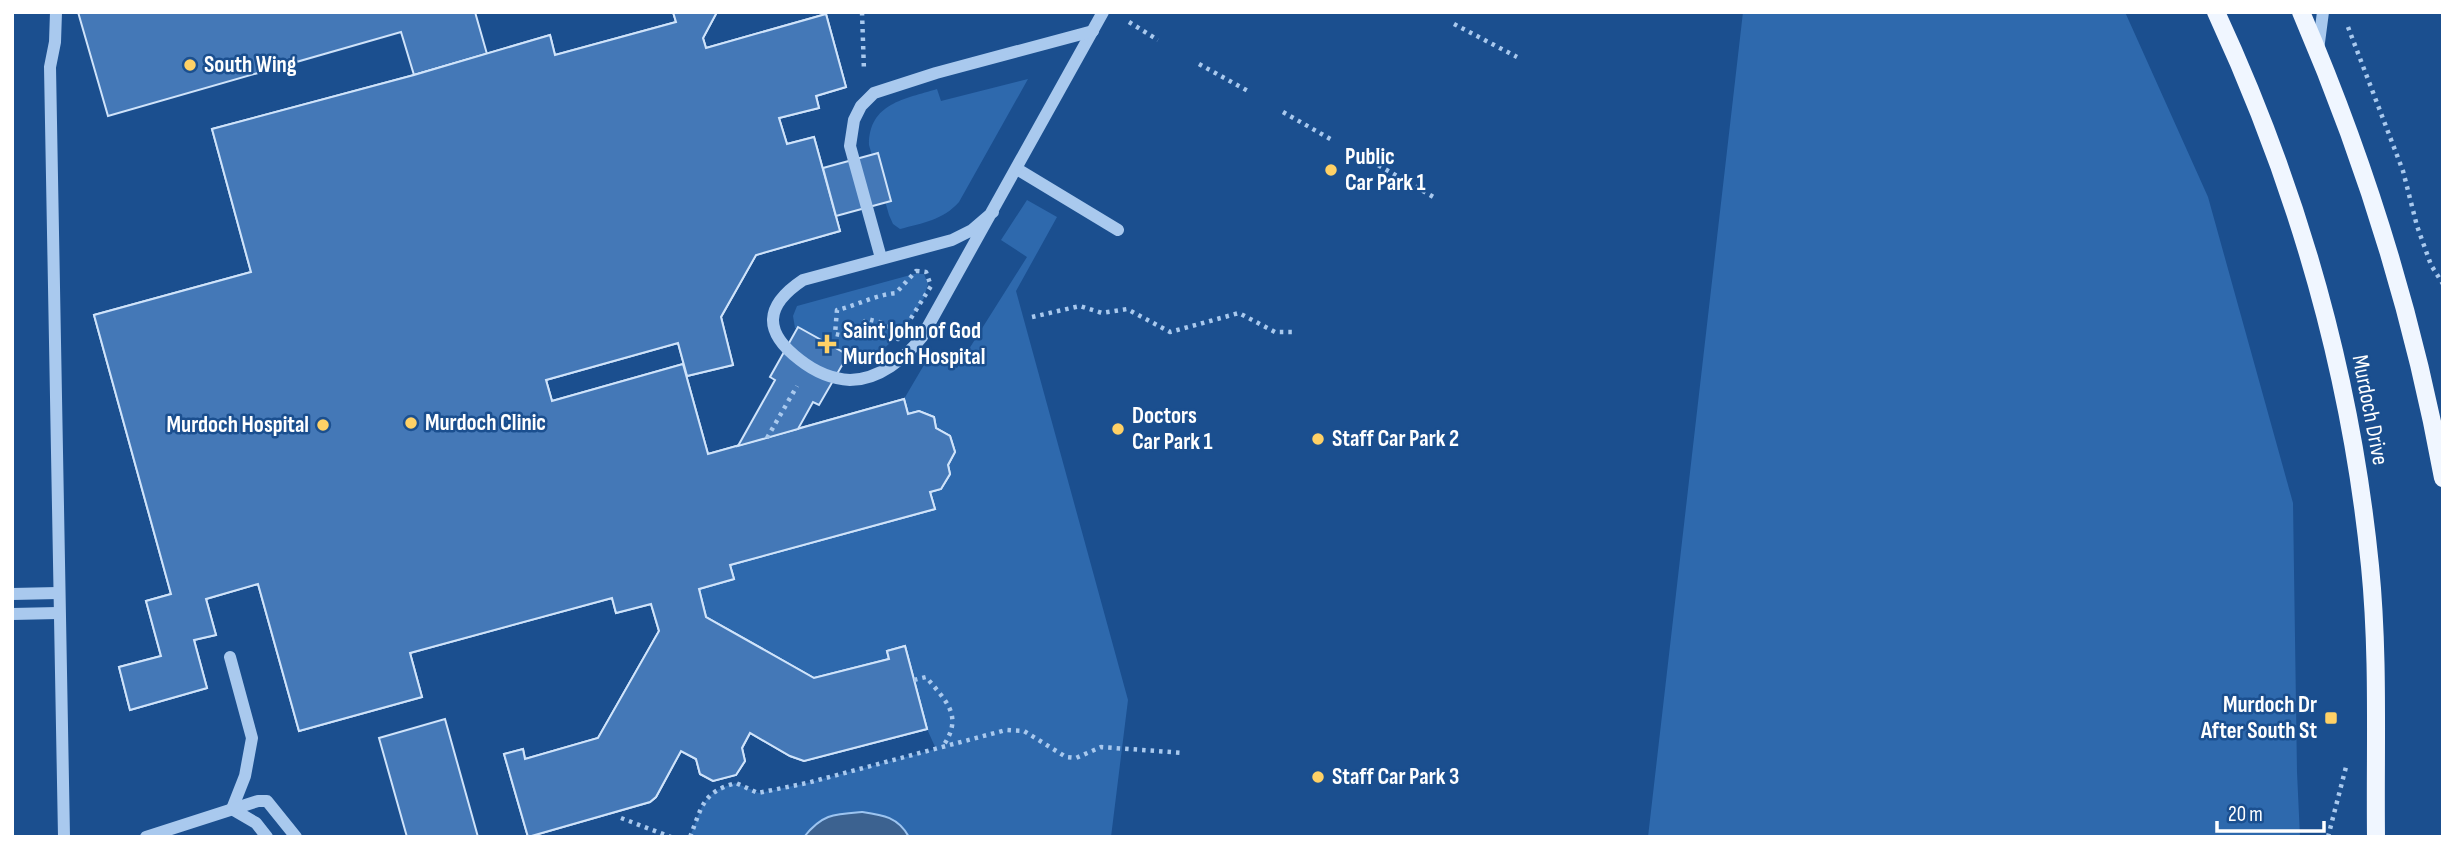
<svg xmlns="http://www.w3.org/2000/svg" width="2455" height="849" font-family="'Sofia Sans Condensed',sans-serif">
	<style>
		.green { fill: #2e69ad }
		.water { fill: #3c6290; stroke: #9cc4f0; stroke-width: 2 }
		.building { fill: #4478b7; stroke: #cfe3fa; stroke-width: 2; fill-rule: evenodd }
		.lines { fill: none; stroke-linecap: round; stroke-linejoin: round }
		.path { stroke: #a9c9ee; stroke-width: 4.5; stroke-dasharray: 3.5 5; stroke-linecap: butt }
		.minor { stroke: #a9c9ee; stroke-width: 12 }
		.major { stroke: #f0f6ff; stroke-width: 18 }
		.poi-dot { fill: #ffd166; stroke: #1b4f8f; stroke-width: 2.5 }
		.labels { text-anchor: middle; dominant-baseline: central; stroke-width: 5; stroke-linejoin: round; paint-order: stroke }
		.poi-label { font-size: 23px; font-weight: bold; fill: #fff; stroke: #1b4f8f; text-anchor: start }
		.street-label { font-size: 23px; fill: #fff; stroke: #1b4f8f }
	</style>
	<rect width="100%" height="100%" fill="#1b4f8f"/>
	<g class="green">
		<path d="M1743,12H2125L2208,197L2293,503L2297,772L2300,837H1648Z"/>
		<path d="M1028,79L959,202C943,220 923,223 900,229L893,224L889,215L869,145C869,103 905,99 937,89L941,101Z"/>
		<path d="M1027,200L1057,217L1016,291L1128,700L1111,837H690C702,807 702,792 736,783L759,793L807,783L936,749L927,729L905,646L889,659L814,678L706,617L699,589L730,565L935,509L930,492L941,489L950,474L948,465L954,451L950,436L936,428L934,417L919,411L908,414L904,399L931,353L957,368L1027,257L1001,240Z"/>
		<path d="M914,274H924L928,284L924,298L902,332L879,353L858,361L795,328L793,316L797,306Z"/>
	</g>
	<path class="water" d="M862,812C883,815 898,817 909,837H804C822,814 834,814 862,812Z"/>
	<g class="building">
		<path d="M78,12H475L487,54L414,75L401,32L108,116Z"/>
		<path d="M673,12H717L703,38L706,48L826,14L846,87L816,96L819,108L779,118L787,144L814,137L840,231L756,255L721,317L733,365L687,376L678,343L546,380L552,401L683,364L708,454L904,399L908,414L919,411L934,417L936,428L950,436L955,452L948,465L950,474L941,489L930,492L935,509L730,565L734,579L699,589L706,617L814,678L889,659L887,651L905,646L927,729L804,761L790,756L750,733L742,748L745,761L736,775L713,781L700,774L696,759L681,751L656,797L650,802L528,837L504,754L523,749L525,759L598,738L659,631L651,604L616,613L612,598L410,653L422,697L299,731L258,584L206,599L216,635L194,640L207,688L130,710L119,667L161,656L146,601L171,594L94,315L251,272L212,129L414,75L550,35L555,55L676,22ZM403,248L413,286L376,295L367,257ZM530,423L551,496L419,533L398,460Z"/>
		<path d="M673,12H717L703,38L706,48L826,14L846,87L816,96L819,108L779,118L787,144L814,137L840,231L756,255L721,317L733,365L687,376L678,343L546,380L552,401L683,364L708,454L904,399L908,414L919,411L934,417L936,428L950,436L955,452L948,465L950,474L941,489L930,492L935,509L730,565L734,579L699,589L706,617L814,678L889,659L887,651L905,646L927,729L804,761L790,756L750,733L742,748L745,761L736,775L713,781L700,774L696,759L681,751L656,797L650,802L528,837L504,754L523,749L525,759L598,738L659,631L651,604L616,613L612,598L410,653L422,697L299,731L258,584L206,599L216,635L194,640L207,688L130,710L119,667L161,656L146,601L171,594L94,315L251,272L212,129L414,75L550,35L555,55L676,22Z"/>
		<path d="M878,153L891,201L836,216L823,168Z"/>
		<path d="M798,327L848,355L819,405L813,402L798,429L738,446L775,380L770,377Z"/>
		<path d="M445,719L478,837H407L379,738Z"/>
	</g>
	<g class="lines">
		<g class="path">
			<path d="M862,12L864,71"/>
			<path d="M1129,22L1158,40"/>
			<path d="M1454,24L1517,57"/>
			<path d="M2348,27L2403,171L2417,226L2431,265L2443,284"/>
			<path d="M1199,64L1248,91"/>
			<path d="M1283,112L1332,140"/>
			<path d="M1371,161L1437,199"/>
			<path d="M916,271L926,272L931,286L898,339L883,323L867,319L850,337L835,334L837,310C858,305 875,295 896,293Z"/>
			<path d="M1032,317L1080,306L1102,313L1127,309L1170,332L1239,313L1275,332H1296"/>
			<path d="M767,438L797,386"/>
			<path d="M914,680L926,677C946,701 964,716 943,746"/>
			<path d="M621,818L671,837"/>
			<path d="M690,837C702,807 702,792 736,783L758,793L807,783L1006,730L1024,731L1066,757L1076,758L1101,747L1184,753"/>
			<path d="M2328,837L2347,763"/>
		</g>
		<g class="minor">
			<path d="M56,12L55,42L50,67L64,837"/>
			<path d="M2318,50L2323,12"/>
			<path d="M1017,169L1118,230"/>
			<path d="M993,212L972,230L952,240L803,280C764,306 763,332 800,360C814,371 832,379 850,380C879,380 905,358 922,337L1103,12"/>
			<path d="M881,258L850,146L854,120L861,106L874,93L936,73L1093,31"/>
			<path d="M12,594L58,593"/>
			<path d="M12,614L58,613"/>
			<path d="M230,657L252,738L245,776L232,809"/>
			<path d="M232,809L256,823L267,837"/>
			<path d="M146,837L258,801H267L296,837"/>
		</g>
		<g class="major">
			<path d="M2216,12C2297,187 2351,375 2370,566C2379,656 2375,747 2376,837"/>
			<path d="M2301,12C2365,161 2414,318 2443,478"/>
		</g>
	</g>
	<g class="poi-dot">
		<circle cx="190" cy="65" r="7"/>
		<circle cx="1331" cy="170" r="7"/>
		<path d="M823.5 333.5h7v7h7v7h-7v7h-7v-7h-7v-7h7z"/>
		<circle cx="411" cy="423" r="7"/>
		<circle cx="323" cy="425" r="7"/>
		<circle cx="1118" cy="429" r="7"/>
		<circle cx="1318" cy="439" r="7"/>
		<rect x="2324" y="711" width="14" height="14" rx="3.5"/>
		<circle cx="1318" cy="777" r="7"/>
	</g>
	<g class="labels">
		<g class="poi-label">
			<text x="204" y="65">South Wing</text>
			<text x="1345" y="157">Public<tspan x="1345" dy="26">Car Park 1</tspan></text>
			<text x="843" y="331">Saint John of God<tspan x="843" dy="26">Murdoch Hospital</tspan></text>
			<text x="1132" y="416">Doctors<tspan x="1132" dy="26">Car Park 1</tspan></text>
			<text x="425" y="423">Murdoch Clinic</text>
			<text x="309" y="425" text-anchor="end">Murdoch Hospital</text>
			<text x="1332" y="439">Staff Car Park 2</text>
			<text x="2317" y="705" text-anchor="end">Murdoch Dr<tspan x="2317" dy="26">After South St</tspan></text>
			<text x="1332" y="777">Staff Car Park 3</text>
		</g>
		<g class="street-label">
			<text transform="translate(2370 410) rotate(79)">Murdoch Drive</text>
		</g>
	</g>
	<rect width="2455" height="849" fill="none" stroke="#ffffff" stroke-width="28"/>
	<path d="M2217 821v10h107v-10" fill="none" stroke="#ffffff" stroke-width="3.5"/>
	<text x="2228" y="821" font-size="21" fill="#ffffff" stroke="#1b4f8f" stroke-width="5" paint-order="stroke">20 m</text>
</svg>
